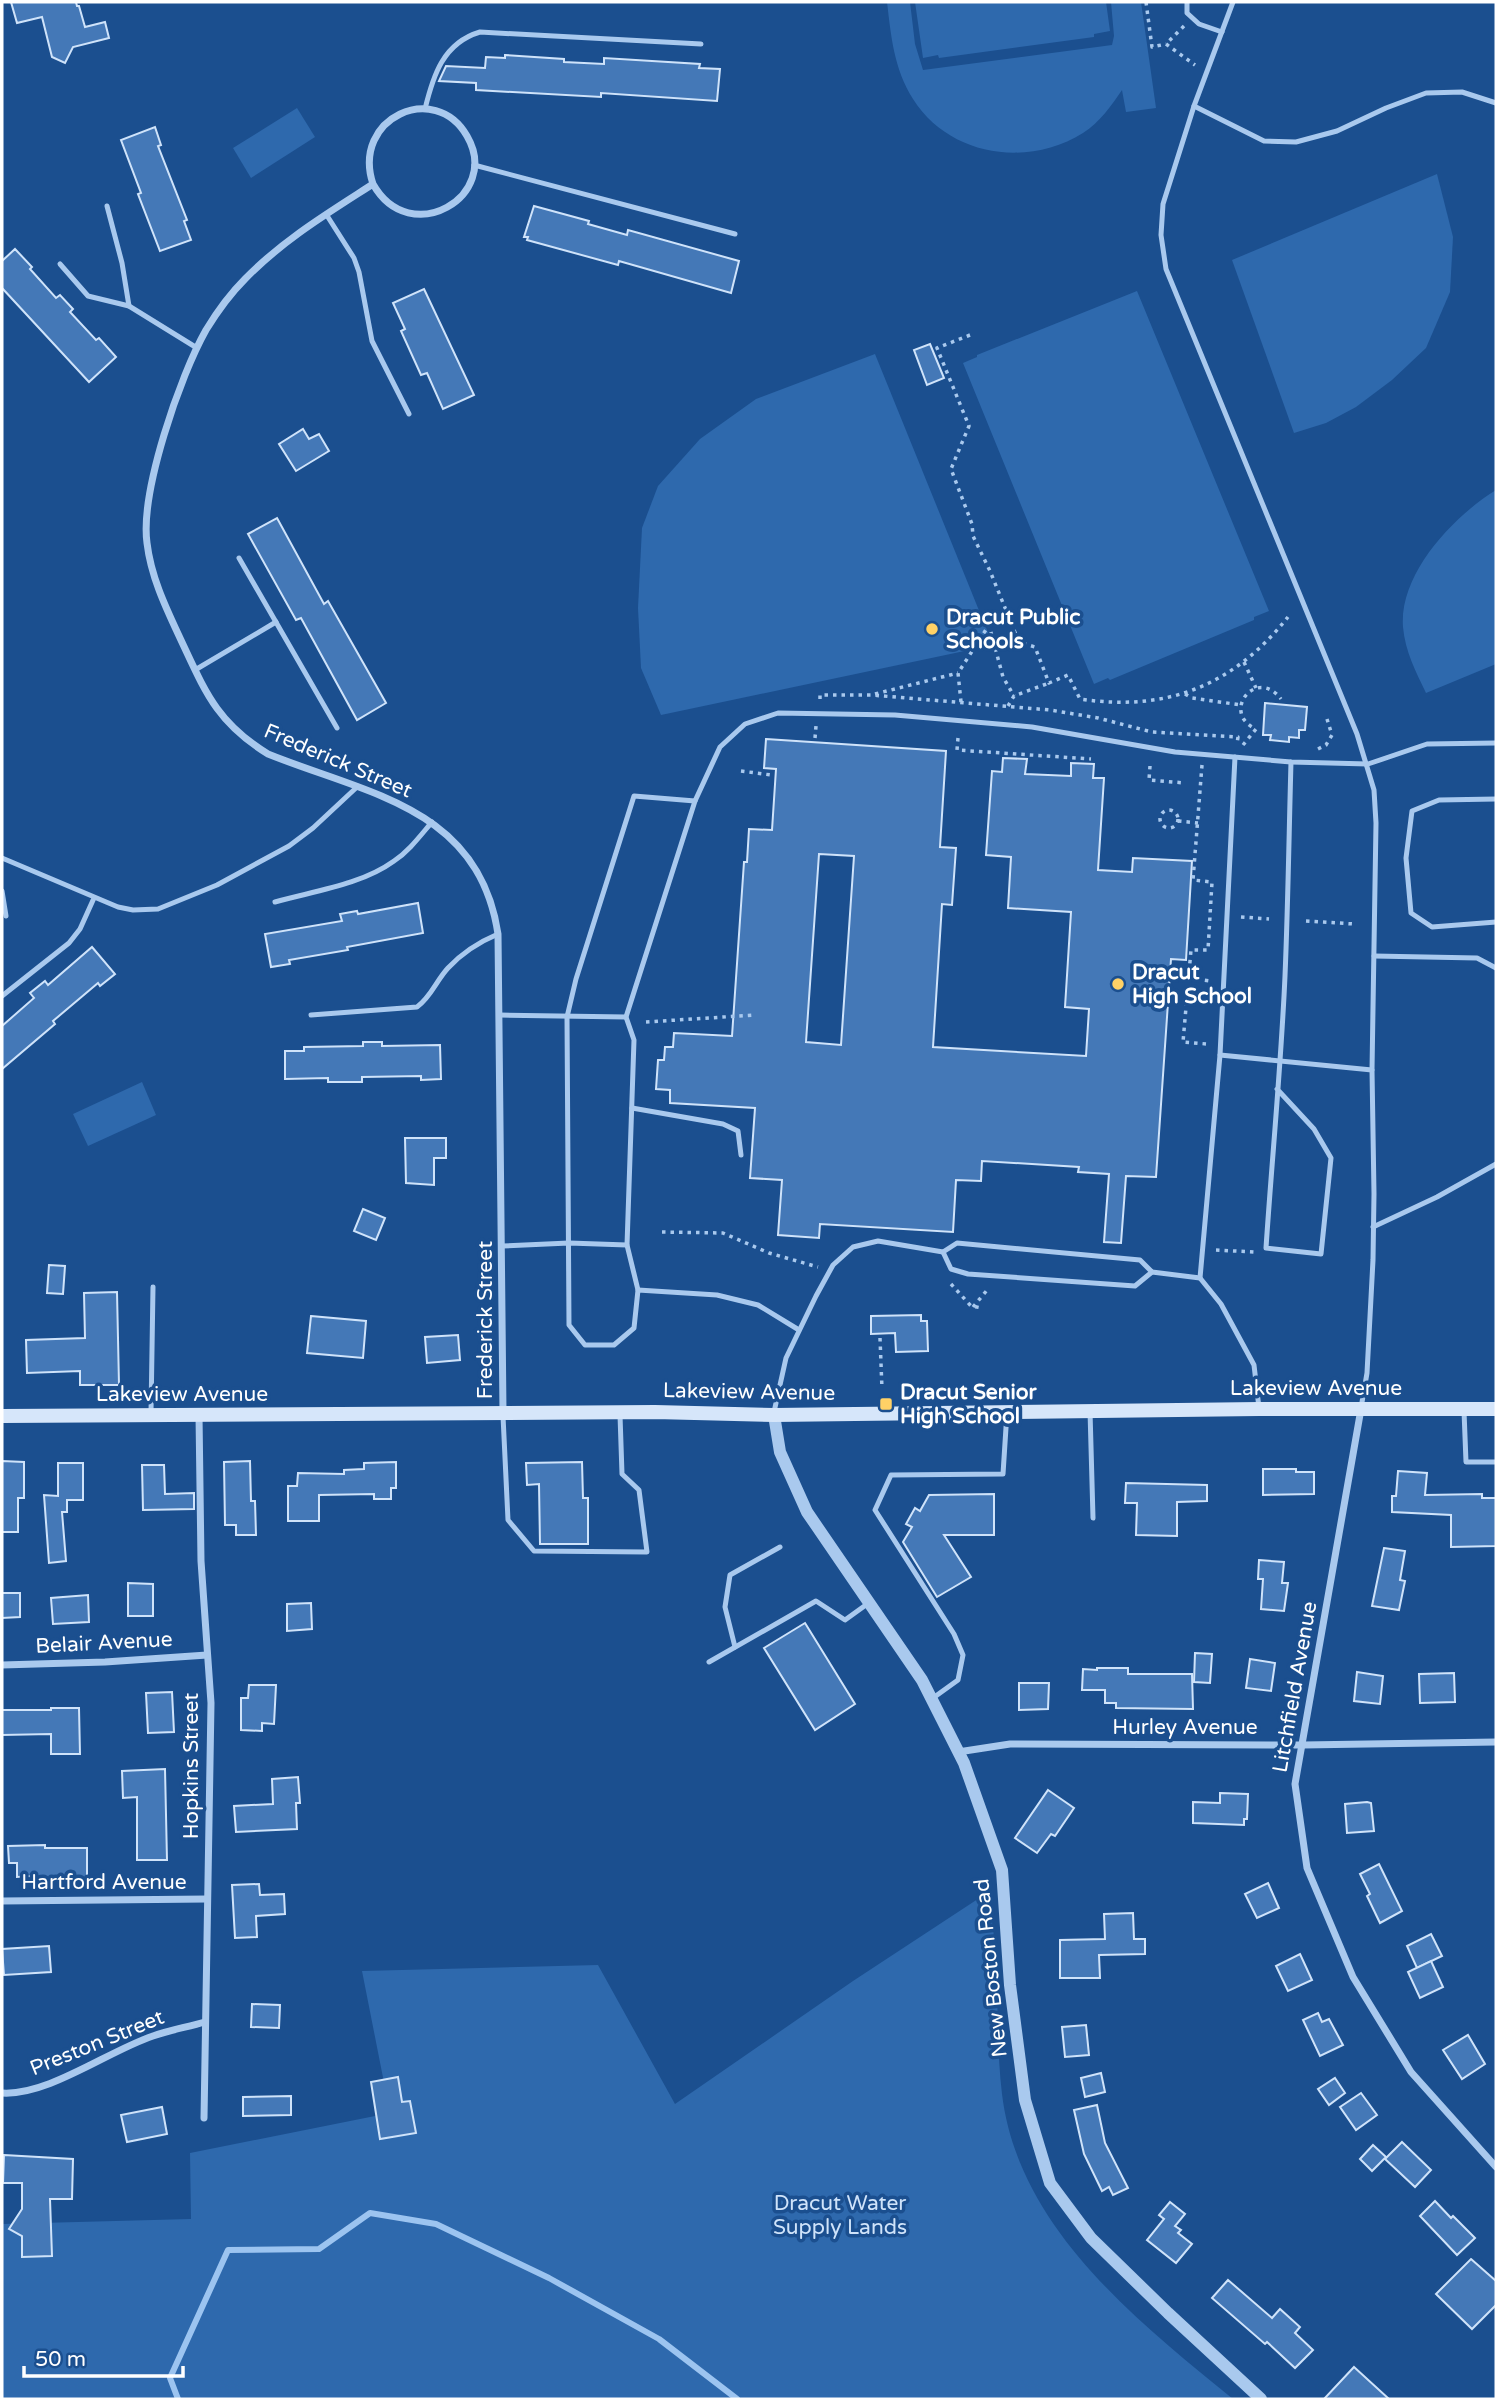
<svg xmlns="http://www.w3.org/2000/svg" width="1498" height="2401" font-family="'Varela Round',sans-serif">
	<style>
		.park { fill: #2e69ad }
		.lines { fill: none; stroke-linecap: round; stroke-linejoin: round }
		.stream { stroke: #9cc4f0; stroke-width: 6 }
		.building { fill: #4478b7; stroke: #cfe3fa; stroke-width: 2; fill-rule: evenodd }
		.path { stroke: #a9c9ee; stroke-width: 3.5; stroke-dasharray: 3.5 5; stroke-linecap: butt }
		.service { stroke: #a9c9ee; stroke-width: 5 }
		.minor { stroke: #a9c9ee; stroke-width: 7 }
		.tertiary { stroke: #a9c9ee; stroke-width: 12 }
		.secondary { stroke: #d6e6fa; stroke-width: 14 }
		.poi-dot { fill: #ffd166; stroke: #1b4f8f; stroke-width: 2.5 }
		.labels { text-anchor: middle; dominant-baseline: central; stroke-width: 7; stroke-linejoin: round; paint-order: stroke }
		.poi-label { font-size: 21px; font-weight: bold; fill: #fff; stroke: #1b4f8f; text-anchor: start }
		.street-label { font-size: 21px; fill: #fff; stroke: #1b4f8f }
		.park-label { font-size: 21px; fill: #cfe3fa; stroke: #1b4f8f }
	</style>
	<rect width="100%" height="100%" fill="#1b4f8f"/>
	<g class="park">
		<path d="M887,2H910L915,44L923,70L1112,45L1114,36L1111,2H1141L1156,108L1126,112L1122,90C1111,106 1100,122 1083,133C1027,168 949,156 913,99C894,69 891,36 887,2Z"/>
		<path d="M915,2H1106L1110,31L1094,34V37L939,58L938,55L923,58Z"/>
		<path d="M297,108L315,137L251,178L233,148Z"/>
		<path d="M1437,174L1453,237L1450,292L1426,348L1392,380L1356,407L1326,423L1294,433L1232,260Z"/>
		<path d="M1137,291L1269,611L1254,617V620L1110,680L1108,678L1094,684L963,363L977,357V355Z"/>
		<path d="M875,354L993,645L661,715L641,668L638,608L642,528L658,486L700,439L756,399Z"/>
		<path d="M1496,490V664L1426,693C1416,672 1405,651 1403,627C1399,573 1454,516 1496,490Z"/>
		<path d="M142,1082L156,1115L88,1146L73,1114Z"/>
		<path d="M987,1893C1002,1959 994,2027 1002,2094C1018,2227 1136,2320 1233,2399H2V2224L191,2219L190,2153L390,2113L362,1971L598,1965L675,2104L853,1981Z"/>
	</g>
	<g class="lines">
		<path class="stream" d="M178,2399L170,2378L228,2250L319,2249L370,2213L436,2224L549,2278L659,2339L737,2399"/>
	</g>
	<g class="building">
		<path d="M11,2H76L77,6H79L85,27L105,22L109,38L73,47L65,63L52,57L42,17L17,23Z"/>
		<path d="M505,55L564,59V62L604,64V58L700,64L699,68L720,69L717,101L601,93V97L476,90V83L439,81L446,66L485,68L486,57L505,58Z"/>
		<path d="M155,127L161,145L158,146L187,220L184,221L191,240L160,251L138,194L141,193L121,140Z"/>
		<path d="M534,206L589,221L588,224L627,235L628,230L739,261L731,293L619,261L618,265L527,240L528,237H524Z"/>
		<path d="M15,249L32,267L30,269L56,298L60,295L73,309L70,312L96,340L99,338L116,357L89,382L2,288V261Z"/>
		<path d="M424,289L474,395L443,409L427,373L421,375L401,331L405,329L393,303Z"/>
		<path d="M930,344L944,378L927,385L914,350Z"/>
		<path d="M303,429L309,439L319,434L329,451L296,471L279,444Z"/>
		<path d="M277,518L324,604L328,601L386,703L357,720L301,618L296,620L248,534Z"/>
		<path d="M1265,703L1307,707L1305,730H1299V738L1289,737V742L1270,740L1271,735H1263Z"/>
		<path d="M766,739L946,751L940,847L956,848L952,905L942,904L933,1047L1086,1056L1089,1009L1065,1007L1071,912L1008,908L1011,857L986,855L992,771L1002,772L1003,758L1027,759L1025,774L1071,776V763L1094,764L1093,778H1104L1098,870L1132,872L1133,858L1192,861L1186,960L1171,959L1156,1177L1126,1176L1121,1243L1104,1242L1109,1174L1078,1172L1079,1167L982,1161L981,1181L956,1180L953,1232L820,1224L819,1238L778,1235L782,1180L750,1178L755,1108L670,1103V1090L656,1089L658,1060H664L665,1047H673L674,1033L732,1036L744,862H747L749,829L772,830L776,769L764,768ZM819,854L854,856L841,1045L806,1042Z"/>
		<path d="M418,903L423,933L347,947L348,950L289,960L290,964L271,967L265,934L342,921L340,914L357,911L358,914Z"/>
		<path d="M92,947L115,974L100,986L98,983L53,1021L55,1024L2,1069V1026L34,998L30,993L45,981L48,985Z"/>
		<path d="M363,1042H382V1046L440,1045L441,1079L421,1080V1076L362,1077V1082H328V1078L285,1079V1051H304V1047L363,1046Z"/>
		<path d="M405,1138H446V1158H434V1185L406,1183Z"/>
		<path d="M363,1209L385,1218L376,1240L354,1231Z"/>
		<path d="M49,1265L65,1266L63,1294L47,1293Z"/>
		<path d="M117,1292L119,1385H80V1371L27,1373L26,1340L85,1338L84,1293Z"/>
		<path d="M921,1315V1321H927L928,1351L896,1352L895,1333L871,1334V1316Z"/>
		<path d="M311,1316L366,1321L363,1358L307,1353Z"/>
		<path d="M458,1335L460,1360L427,1363L425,1337Z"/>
		<path d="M2,1461L24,1462V1498H18V1532H2Z"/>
		<path d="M250,1461L251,1501H255L256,1535H236V1525H225L224,1462Z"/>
		<path d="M396,1462V1488H391V1499H374V1494L319,1495V1521H288V1486H297L298,1473L344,1474V1470L364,1469V1463Z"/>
		<path d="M582,1462L583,1498H588V1544H540L539,1484L527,1485L526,1463Z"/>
		<path d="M58,1463H83V1500H67V1512H62L66,1561L49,1563L44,1495L58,1496Z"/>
		<path d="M142,1465H164L165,1494L194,1493V1509L143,1510Z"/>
		<path d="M1263,1469H1296V1472H1314V1494L1263,1495Z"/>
		<path d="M1398,1471L1427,1473L1425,1495L1482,1494V1498H1496V1546L1451,1547V1515L1392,1512V1496H1396Z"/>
		<path d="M1126,1483L1207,1485V1501L1177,1502V1536L1136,1535L1137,1503H1125Z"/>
		<path d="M994,1494V1535H944L971,1577L937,1597L903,1542L912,1527L906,1524L915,1508L920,1511L929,1495Z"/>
		<path d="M1384,1548L1405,1551L1400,1580L1405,1581L1399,1610L1372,1606Z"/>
		<path d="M1259,1560L1284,1562L1282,1583H1288L1284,1611L1261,1609L1263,1579H1258Z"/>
		<path d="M128,1583L153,1584V1616H128Z"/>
		<path d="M2,1593H20V1617L2,1618Z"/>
		<path d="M88,1595L89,1622L53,1624L51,1598Z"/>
		<path d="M311,1603L312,1629L287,1631V1604Z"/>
		<path d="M805,1623L855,1704L815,1730L764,1648Z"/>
		<path d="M1195,1653L1212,1654L1210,1683L1194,1682Z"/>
		<path d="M1250,1659L1275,1663L1271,1691L1246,1688Z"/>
		<path d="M1097,1668H1128V1674H1192L1193,1709L1116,1708V1703H1105V1690H1082L1083,1669L1097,1670Z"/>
		<path d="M1357,1672L1383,1676L1380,1704L1354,1701Z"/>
		<path d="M1454,1673L1455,1702L1420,1703L1419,1674Z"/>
		<path d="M1019,1683H1049L1048,1709L1019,1710Z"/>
		<path d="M249,1685H276L274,1724L262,1723V1731L241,1730V1698H248Z"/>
		<path d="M172,1692L174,1732L148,1733L146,1693Z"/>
		<path d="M51,1708H79L80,1754H51V1734L2,1735V1710H51Z"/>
		<path d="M165,1769L167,1860H137V1797L123,1798L122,1771Z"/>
		<path d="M298,1777L300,1803H296L297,1829L236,1832L234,1806L273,1804L272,1779Z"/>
		<path d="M1048,1790L1074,1808L1055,1836L1051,1834L1037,1853L1015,1838Z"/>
		<path d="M1220,1793L1248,1794L1247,1819H1244V1825L1193,1823V1802L1220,1803Z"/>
		<path d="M1367,1802L1371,1803L1374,1831L1347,1833L1345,1804Z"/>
		<path d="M45,1845V1848H87V1882H31V1876L17,1877V1863H9L8,1846Z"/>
		<path d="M1379,1864L1402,1911L1380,1923L1367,1896L1370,1894L1360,1874Z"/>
		<path d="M1268,1883L1279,1908L1257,1918L1245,1894Z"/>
		<path d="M259,1884L260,1895L284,1894L285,1914L256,1916L257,1937L235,1938L232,1885Z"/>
		<path d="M1133,1913L1134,1939H1145V1954L1099,1955L1100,1978H1060V1940L1105,1939L1104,1914Z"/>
		<path d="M1431,1934L1442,1956L1417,1968L1407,1946Z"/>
		<path d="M49,1946L51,1972L4,1975L2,1949Z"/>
		<path d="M1300,1954L1312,1980L1288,1991L1276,1966Z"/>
		<path d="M1431,1961L1443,1987L1420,1998L1408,1972Z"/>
		<path d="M252,2004L280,2005L279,2028L251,2027Z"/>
		<path d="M1318,2013L1322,2022L1329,2019L1343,2045L1320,2056L1303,2020Z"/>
		<path d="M1086,2025L1089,2055L1065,2057L1062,2027Z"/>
		<path d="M1468,2035L1485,2064L1462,2079L1443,2050Z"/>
		<path d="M1101,2073L1105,2092L1085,2097L1081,2078Z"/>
		<path d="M398,2077L402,2102L410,2101L416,2133L380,2139L371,2082Z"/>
		<path d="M1335,2078L1345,2093L1329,2105L1318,2089Z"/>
		<path d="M1361,2093L1377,2115L1356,2130L1340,2107Z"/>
		<path d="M291,2096V2115L243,2116V2097Z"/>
		<path d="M1097,2105L1105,2143L1128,2188L1113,2195L1109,2187L1102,2191L1084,2154L1074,2110Z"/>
		<path d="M162,2107L167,2134L127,2142L121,2115Z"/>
		<path d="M1402,2142L1431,2170L1415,2187L1385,2159Z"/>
		<path d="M1373,2145L1386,2157L1372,2171L1360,2159Z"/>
		<path d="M4,2155L73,2159L72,2199H50L52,2256L22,2257V2236L9,2229L22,2209V2183H3Z"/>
		<path d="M1435,2201L1451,2218L1453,2216L1475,2238L1457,2255L1420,2216Z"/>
		<path d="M1170,2202L1185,2214L1175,2226L1181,2230L1178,2233L1192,2244L1176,2263L1147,2240L1164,2219L1159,2215Z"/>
		<path d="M1471,2259L1496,2281V2305L1472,2329L1436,2294Z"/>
		<path d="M1228,2280L1272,2318L1280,2309L1300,2327L1295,2333L1313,2350L1295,2368L1267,2342L1265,2344L1212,2298Z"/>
		<path d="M1354,2367L1389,2399H1324Z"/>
	</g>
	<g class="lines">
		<g class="path">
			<path d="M1146,2L1152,47L1166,44"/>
			<path d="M1184,26L1166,44L1195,65"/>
			<path d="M970,335L937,348L969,426L951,469L972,524L973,536L990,571L1019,642L1035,647L1049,683L1068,675L1080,699C1167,712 1233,686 1288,617"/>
			<path d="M1244,662L1256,688"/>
			<path d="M875,694L958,673"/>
			<path d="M1185,694L1192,698L1241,705"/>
			<path d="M820,699V695H871L1050,710L1098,718L1152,732L1238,737L1237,744"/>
			<path d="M961,702L958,673L989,625L1003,677L1014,696"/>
			<path d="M1008,706L1014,696L1049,683"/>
			<path d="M815,738L816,726"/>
			<path d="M958,738L957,750L1091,759"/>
			<path d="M1243,745L1256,729C1220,713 1256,666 1281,699"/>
			<path d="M1318,749L1326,745L1332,735L1327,719"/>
			<path d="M1202,765L1193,880L1212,882L1208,950H1191L1183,1042L1207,1044"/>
			<path d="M1150,766L1149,780L1185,783"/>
			<path d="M741,771L771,775"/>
			<circle cx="1169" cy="819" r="9"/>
			<path d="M1178,821L1198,823"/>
			<path d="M1241,917L1269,919"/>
			<path d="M1306,921L1354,924"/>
			<path d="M1188,978L1210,981"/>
			<path d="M646,1022L755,1015"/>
			<path d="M662,1232L723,1233L769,1253L818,1267"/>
			<path d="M1216,1250L1254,1252"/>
			<path d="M951,1284L971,1306L982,1308"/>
			<path d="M973,1307L988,1289"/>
			<path d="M880,1338L882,1389"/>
		</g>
		<g class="service">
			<path d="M1187,2V13L1199,24L1222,32"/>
			<path d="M1233,2L1194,106L1163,204L1161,235L1166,269L1357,734L1374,790L1376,823L1372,1070L1374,1194L1373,1260L1367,1373L1361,1408"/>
			<path d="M1194,106L1264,141L1296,142L1337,131L1386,108L1426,93L1462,92L1496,103"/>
			<path d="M425,109C433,76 443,43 480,32L701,44"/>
			<path d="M474,165L735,234"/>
			<path d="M107,206L122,263L129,306"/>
			<path d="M326,214L354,258L359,272L372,341L409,414"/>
			<path d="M60,264L88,296L129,306L197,348"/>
			<path d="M239,558L337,728"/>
			<path d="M195,670L276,622"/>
			<path d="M1235,757L1220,1055L1372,1070"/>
			<path d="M1496,799L1439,800L1412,811L1406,858L1411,913L1432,927L1496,922"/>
			<path d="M2,858L118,907L133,910L158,909L217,885L289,846L313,828L357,787"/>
			<path d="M2,891L6,916"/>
			<path d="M275,902C314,891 361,885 394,861C409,851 420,836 432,822"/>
			<path d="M1374,956L1477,958L1496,968"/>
			<path d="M2,996L69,943L80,929L94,898"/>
			<path d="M311,1015L417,1007C431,997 436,981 448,968C462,953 479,942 498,934"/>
			<path d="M500,1015L626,1017"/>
			<path d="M1277,1089L1314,1129L1331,1158L1321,1254L1266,1248C1272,1158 1281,1067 1285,976C1288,905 1289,833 1291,762"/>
			<path d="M632,1108L723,1124L738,1131L741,1155"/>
			<path d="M1373,1227L1437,1197L1496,1164"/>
			<path d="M502,1246L569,1243L627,1245"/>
			<path d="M943,1252L951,1269L968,1274L1135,1286L1152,1272"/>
			<path d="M1200,1278L1220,1055"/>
			<path d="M638,1290L627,1245L634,1040L626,1017L695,801"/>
			<path d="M799,1330L758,1305L717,1295L638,1290L634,1328L614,1345H585L569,1325L567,1017L576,979L634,796L695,801L720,747L745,724L778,713L895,715L1032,727L1175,752L1291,762L1368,764L1427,744L1496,743"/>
			<path d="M1090,1411L1093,1518"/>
			<path d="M1464,1411L1466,1462H1496"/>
			<path d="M151,1412L153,1287"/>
			<path d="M774,1412L786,1358L816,1296L833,1265L853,1247L878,1241L943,1252L957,1243L1140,1260L1152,1272L1200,1278L1221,1304L1254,1365L1259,1408"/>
			<path d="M503,1416L508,1520L534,1551L647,1552L639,1490L622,1474L620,1415"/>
			<path d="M735,1647L725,1607L730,1575L780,1547"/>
			<path d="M709,1662L816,1601L845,1620L870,1602"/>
			<path d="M933,1698L958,1680L963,1655L954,1634L875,1510L891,1475L1003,1474L1007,1412"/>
		</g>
		<g class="minor">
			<path d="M373,184C351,118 435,80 467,136C502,196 410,250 373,184C328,213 283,240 245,279C230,294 217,312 206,330C180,376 140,492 147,543C151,577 166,608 180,638C205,691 216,722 268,754C367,794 479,807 498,934L503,1412"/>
			<path d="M1361,1409L1295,1784L1307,1868L1353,1977L1411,2072L1496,2167"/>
			<path d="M199,1415L201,1561L211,1703L204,2118"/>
			<path d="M2,1665L105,1662L207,1655"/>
			<path d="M958,1752L1010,1744L1303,1745L1496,1742"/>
			<path d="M2,1901L207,1899"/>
			<path d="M2,2093C48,2096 108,2051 153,2036C170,2030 188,2027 205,2022"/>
		</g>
		<path class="tertiary" d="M774,1415L780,1452L807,1512L922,1680L964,1763L1002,1870L1010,1985L1025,2100L1050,2183L1091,2238L1168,2313L1261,2399"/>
		<path class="secondary" d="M2,1416L655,1412L774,1415L1259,1409H1496"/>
	</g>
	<g class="poi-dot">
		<circle cx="932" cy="629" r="7"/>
		<circle cx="1118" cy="984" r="7"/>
		<rect x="879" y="1397" width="14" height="14" rx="3.5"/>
	</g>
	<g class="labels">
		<g class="poi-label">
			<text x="946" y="617">Dracut Public<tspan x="946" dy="24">Schools</tspan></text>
			<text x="1132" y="972">Dracut<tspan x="1132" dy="24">High School</tspan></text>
			<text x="900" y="1392">Dracut Senior<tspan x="900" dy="24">High School</tspan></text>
		</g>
		<g class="street-label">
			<text transform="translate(338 761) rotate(23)">Frederick Street</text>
			<text transform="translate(485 1320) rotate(-90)">Frederick Street</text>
			<text x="1316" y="1388">Lakeview Avenue</text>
			<text transform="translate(749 1392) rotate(1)">Lakeview Avenue</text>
			<text x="182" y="1394">Lakeview Avenue</text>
			<text transform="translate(104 1643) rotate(-3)">Belair Avenue</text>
			<text transform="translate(1295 1687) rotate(-80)">Litchfield Avenue</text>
			<text x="1185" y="1727">Hurley Avenue</text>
			<text transform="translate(191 1766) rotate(-90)">Hopkins Street</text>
			<text x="104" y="1882">Hartford Avenue</text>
			<text transform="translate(991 1968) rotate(-96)">New Boston Road</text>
			<text transform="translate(97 2043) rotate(-22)">Preston Street</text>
		</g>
		<g class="park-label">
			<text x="840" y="2203">Dracut Water<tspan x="840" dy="24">Supply Lands</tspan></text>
		</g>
	</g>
	<rect width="1498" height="2401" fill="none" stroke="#ffffff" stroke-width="7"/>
	<path d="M24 2366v10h159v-10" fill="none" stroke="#ffffff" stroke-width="3.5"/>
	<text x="35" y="2366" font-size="21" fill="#ffffff" stroke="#1b4f8f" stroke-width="5" paint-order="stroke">50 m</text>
</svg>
